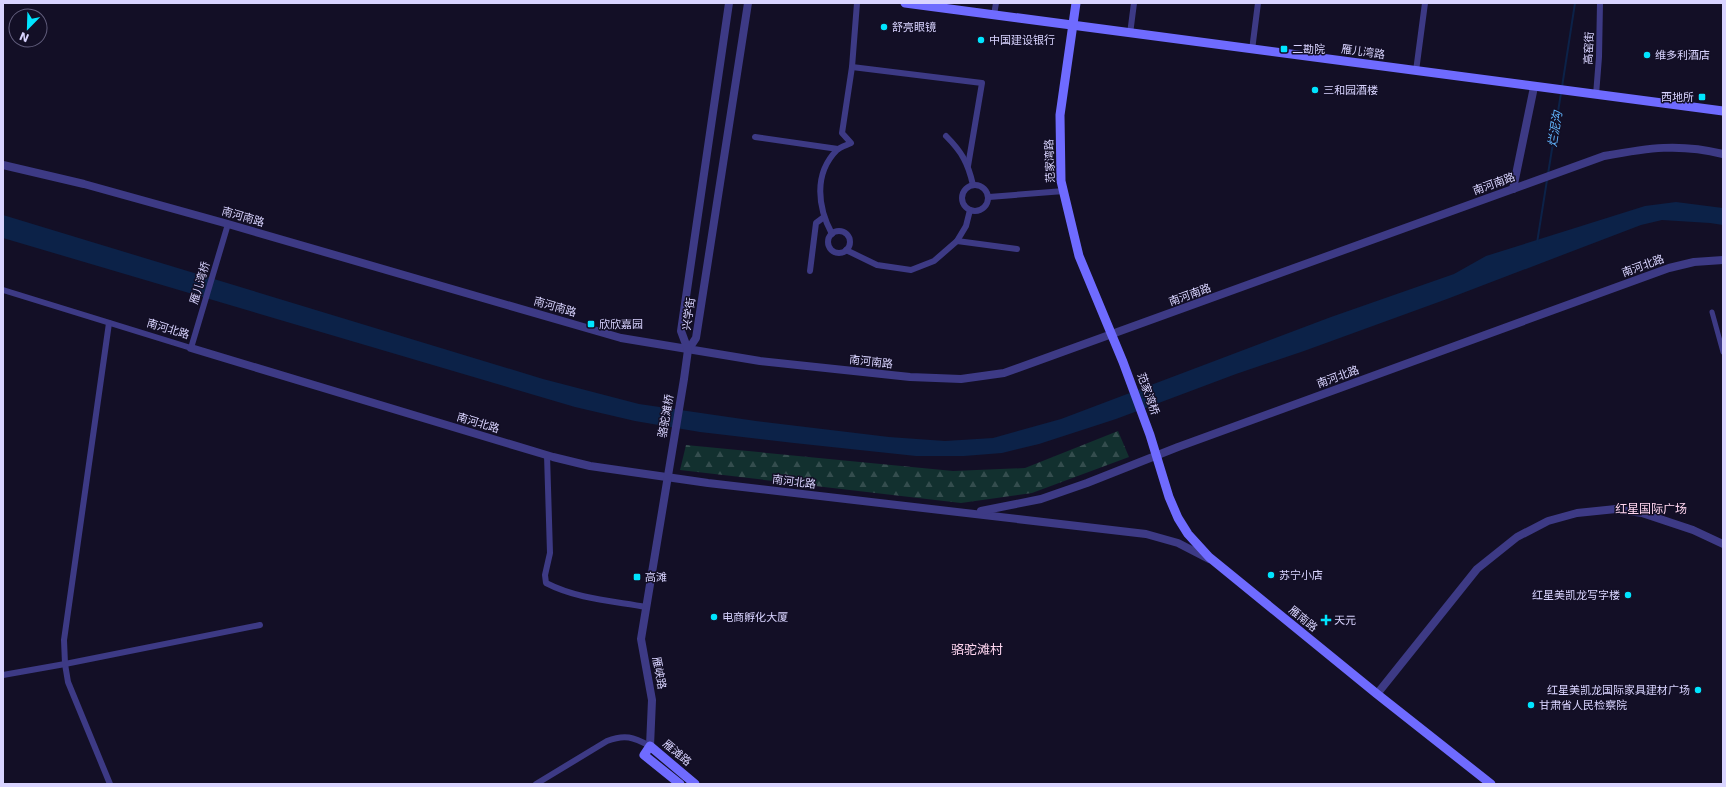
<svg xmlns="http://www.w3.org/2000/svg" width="1726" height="787" font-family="'DejaVu Sans','Noto Sans SC',sans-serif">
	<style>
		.forest { fill: url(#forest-firs) }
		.water { fill: #0c2248 }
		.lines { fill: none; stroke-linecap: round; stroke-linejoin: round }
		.stream { stroke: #0c2248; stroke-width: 2 }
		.pedestrian { stroke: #3d3a85; stroke-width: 5 }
		.minor { stroke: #3d3a85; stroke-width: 6 }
		.tertiary { stroke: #3d3a85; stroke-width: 8 }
		.secondary { stroke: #6f6bff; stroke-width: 9 }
		.poi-dot { fill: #00e5ff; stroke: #130f26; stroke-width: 1.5 }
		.labels { text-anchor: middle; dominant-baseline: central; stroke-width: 3; stroke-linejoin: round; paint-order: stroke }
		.poi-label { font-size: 11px; fill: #d9d4ff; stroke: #130f26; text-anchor: start }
		.street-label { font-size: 11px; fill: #d9d4ff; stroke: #130f26 }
		.water-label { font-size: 12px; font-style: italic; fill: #62b6ff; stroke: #130f26 }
		.neighbourhood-label { font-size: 12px; fill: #ffd6f0; stroke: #130f26 }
		.quarter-label { font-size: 13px; fill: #ffd6f0; stroke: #130f26 }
	</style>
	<defs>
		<pattern id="forest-firs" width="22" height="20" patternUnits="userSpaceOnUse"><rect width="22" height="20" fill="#12302f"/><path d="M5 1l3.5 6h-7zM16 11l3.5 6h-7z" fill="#344d4e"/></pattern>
	</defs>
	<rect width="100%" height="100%" fill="#130f26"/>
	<path class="forest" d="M1118,431L1129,457L1032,493L961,503L680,470L686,445L953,471L1025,468Z"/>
	<path class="water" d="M1676,202L1723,208V225L1710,223L1662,220L1641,225L1447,299L1304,351L1236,374L1116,419L1039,444L1002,453L964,456H916L794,443L700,432L635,421L575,407L3,238V215L543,379L639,404L756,421L889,437L945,441L993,438L1061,419L1331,317L1454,274L1486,256L1645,206Z"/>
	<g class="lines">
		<g class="stream">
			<path d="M1562,87L1575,3"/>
			<path d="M1548,174L1561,93"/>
			<path d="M1537,243L1547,180"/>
		</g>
		<path class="pedestrian" d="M1712,312L1723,352"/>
		<g class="minor">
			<path d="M994,15L996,3"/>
			<path d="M1130,34L1134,3"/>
			<path d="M1252,50L1258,3"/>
			<path d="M852,67L982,83L968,166"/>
			<path d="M1416,71L1425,3"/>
			<path d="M1596,95L1599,57L1600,3"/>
			<path d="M946,136C962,152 968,163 973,185"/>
			<path d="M755,137L838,149"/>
			<circle cx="975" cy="198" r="13"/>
			<path d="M989,197L1064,191"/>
			<circle cx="839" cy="242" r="11"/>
			<path d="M832,234C818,208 813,174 837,150C840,147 847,145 851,143L842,133L852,67L857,3"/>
			<path d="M957,241L1017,249"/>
			<path d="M846,250L877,265L911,270L934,261L957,241L966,226L970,210"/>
			<path d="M810,271L816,223L824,217"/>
			<path d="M3,290L191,348L228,224"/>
			<path d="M109,323L64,640L65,664L68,682L110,784"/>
			<path d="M547,455L550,553L545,575L546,583C577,599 613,601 646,607"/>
			<path d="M3,675L65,664L260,625"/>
			<path d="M536,784L607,741C625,734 633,737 650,746"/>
		</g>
		<g class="tertiary">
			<path d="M3,165L84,184L228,224L621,338L760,361L910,377L961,379L1004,373L1604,156C1648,148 1679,143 1723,154"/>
			<path d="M1513,189L1534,87"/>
			<path d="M191,348L553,457L590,466L708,483L1146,534L1178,543L1209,559"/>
			<path d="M688,350L696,338L748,3"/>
			<path d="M981,511L1041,499L1087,483L1178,447L1669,268L1694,262L1723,260"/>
			<path d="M1377,694L1477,569L1517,537L1548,521L1577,513L1616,509L1642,513L1693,530L1723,544"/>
			<path d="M650,746L652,700L641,639L684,379L688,350L681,331L729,3"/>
		</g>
		<g class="secondary">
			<path d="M905,3L1723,111"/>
			<path d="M1076,3L1060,115L1061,181L1079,256L1123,362L1150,435L1169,497L1178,518L1188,534L1209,557L1377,694L1491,784"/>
			<path d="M680,784L644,755L650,746L695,784"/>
		</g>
	</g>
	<g class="poi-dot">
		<circle cx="884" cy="27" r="4"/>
		<circle cx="981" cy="40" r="4"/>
		<rect x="1280" y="45" width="8" height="8" rx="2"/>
		<circle cx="1647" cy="55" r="4"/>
		<circle cx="1315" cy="90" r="4"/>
		<rect x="1698" y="93" width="8" height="8" rx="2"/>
		<rect x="587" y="320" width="8" height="8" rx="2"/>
		<circle cx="1271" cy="575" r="4"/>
		<rect x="633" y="573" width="8" height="8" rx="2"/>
		<circle cx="1628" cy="595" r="4"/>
		<circle cx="714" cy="617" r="4"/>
		<path d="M1324 614h4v4h4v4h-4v4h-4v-4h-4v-4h4z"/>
		<circle cx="1698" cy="690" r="4"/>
		<circle cx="1531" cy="705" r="4"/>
	</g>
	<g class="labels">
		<g class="poi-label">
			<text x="892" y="27">舒亮眼镜</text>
			<text x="989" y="40">中国建设银行</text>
			<text x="1292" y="49">二勘院</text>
			<text x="1655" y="55">维多利酒店</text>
			<text x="1323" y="90">三和园酒楼</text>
			<text x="1694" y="97" text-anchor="end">西地所</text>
			<text x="599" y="324">欣欣嘉园</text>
			<text x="1279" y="575">苏宁小店</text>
			<text x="645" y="577">高滩</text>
			<text x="1620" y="595" text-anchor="end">红星美凯龙写字楼</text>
			<text x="722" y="617">电商孵化大厦</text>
			<text x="1334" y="620">天元</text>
			<text x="1690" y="690" text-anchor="end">红星美凯龙国际家具建材广场</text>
			<text x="1539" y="705">甘肃省人民检察院</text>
		</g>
		<g class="street-label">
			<text transform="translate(1589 48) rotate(-87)">高窑街</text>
			<text transform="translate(1363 52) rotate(8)">雁儿湾路</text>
			<text transform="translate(1050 161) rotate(-92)">范家湾路</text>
			<text transform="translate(1494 184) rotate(-20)">南河南路</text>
			<text transform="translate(243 217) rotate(16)">南河南路</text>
			<text transform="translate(1643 266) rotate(-20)">南河北路</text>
			<text transform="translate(200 283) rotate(-73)">雁儿湾桥</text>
			<text transform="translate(1190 295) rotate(-20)">南河南路</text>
			<text transform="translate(555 307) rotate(16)">南河南路</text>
			<text transform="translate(689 314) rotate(-81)">兴学街</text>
			<text transform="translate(168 329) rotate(17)">南河北路</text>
			<text transform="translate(871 362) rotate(6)">南河南路</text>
			<text transform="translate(1338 377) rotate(-20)">南河北路</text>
			<text transform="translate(1148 394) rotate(70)">范家湾桥</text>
			<text transform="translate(666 416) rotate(-80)">骆驼滩桥</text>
			<text transform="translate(478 423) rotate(17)">南河北路</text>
			<text transform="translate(794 482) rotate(7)">南河北路</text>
			<text transform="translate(1303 619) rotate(39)">雁南路</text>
			<text transform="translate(659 673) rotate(79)">雁峡路</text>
			<text transform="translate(677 753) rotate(40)">雁滩路</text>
		</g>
		<g class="water-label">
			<text transform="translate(1555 129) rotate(-81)">烂泥沟</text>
		</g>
		<g class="neighbourhood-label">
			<text x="1651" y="509">红星国际广场</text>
		</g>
		<g class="quarter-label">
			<text x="977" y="649">骆驼滩村</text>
		</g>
	</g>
	<rect width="1726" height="787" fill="none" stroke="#d9d4ff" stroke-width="8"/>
	<g transform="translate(28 28) rotate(203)"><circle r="19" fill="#130f26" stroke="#625e7d"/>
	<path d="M0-3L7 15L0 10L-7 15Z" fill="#00e5ff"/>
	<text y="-6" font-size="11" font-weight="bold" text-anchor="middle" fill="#d9d4ff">N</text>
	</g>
</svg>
